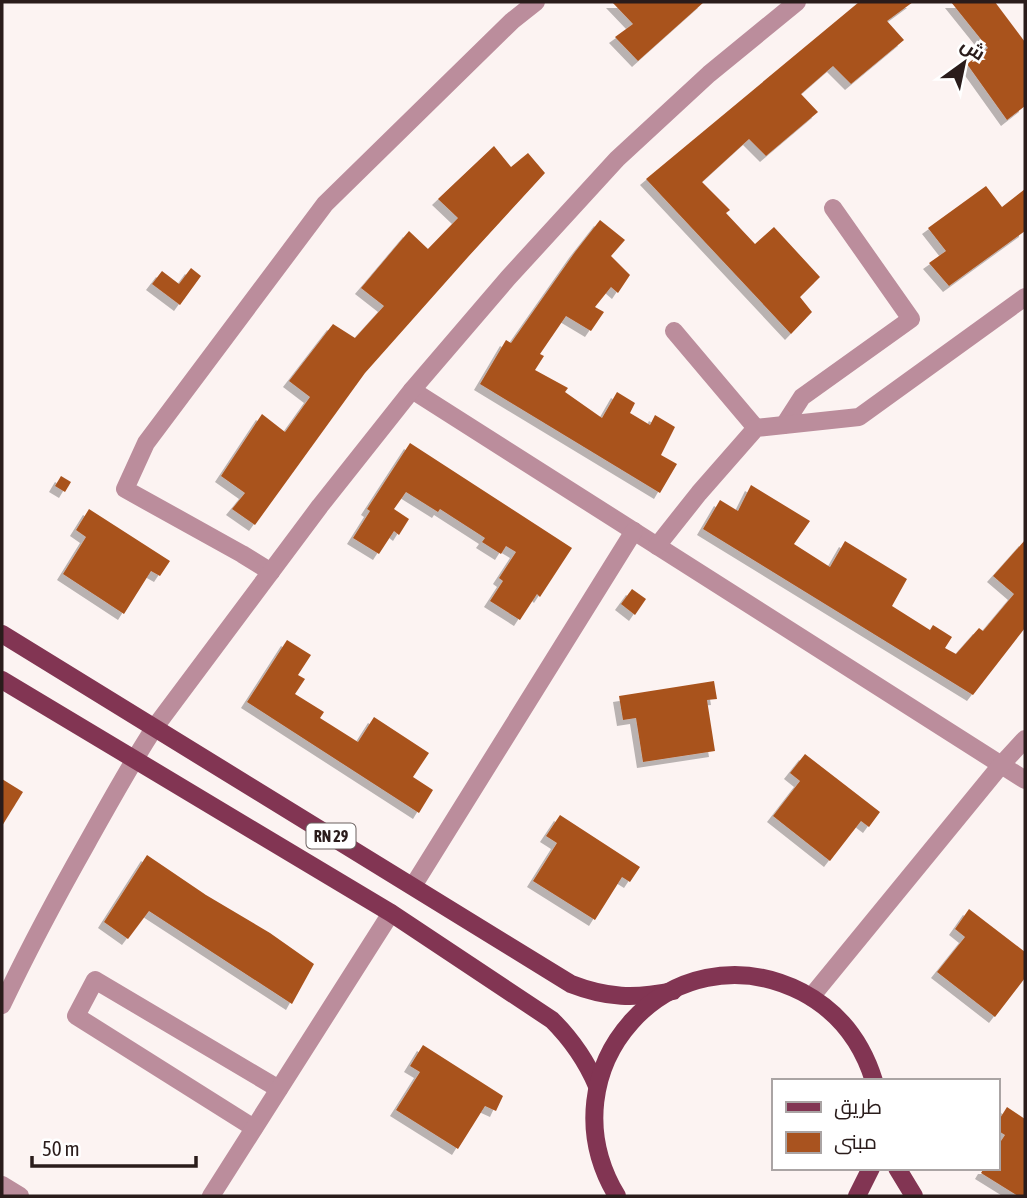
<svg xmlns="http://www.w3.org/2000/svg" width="1027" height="1198" font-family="'Asap Condensed',Cairo,sans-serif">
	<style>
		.building { fill: #a9531f; filter: url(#shadow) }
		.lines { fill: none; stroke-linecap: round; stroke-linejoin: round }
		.minor { stroke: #bb8d9c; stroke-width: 18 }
		.major { stroke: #823553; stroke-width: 18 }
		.labels { text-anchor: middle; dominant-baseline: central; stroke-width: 6; stroke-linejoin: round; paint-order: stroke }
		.shield { fill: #fff; stroke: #6a605f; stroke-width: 2 }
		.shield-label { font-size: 16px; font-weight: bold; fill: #2a1c1b }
	</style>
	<defs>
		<filter id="shadow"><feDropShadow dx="-6" dy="6" stdDeviation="0" flood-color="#0004"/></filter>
	</defs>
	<rect width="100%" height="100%" fill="#fcf3f2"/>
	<g class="building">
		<path d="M612,2H704L638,61L615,37L633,24Z"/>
		<path d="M859,2H913L887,21L904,40L851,84L833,66L801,94L818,112L766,156L749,139L702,182L730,210L726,213L755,244L774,227L820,277L800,297L812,312L791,334L646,179Z"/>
		<path d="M951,2H995L1025,42V106L1007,120L967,64L988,48Z"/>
		<path d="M494,146L511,167L528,153L545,173L468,257L365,373L255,525L232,509L245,493L221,476L262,414L285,432L310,397L289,381L333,324L355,338L384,306L361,288L409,231L428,249L458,218L438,199Z"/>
		<path d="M986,186L1002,207L1025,189V231L949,286L929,263L946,251L928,228Z"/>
		<path d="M600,220L625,240L611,256L630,275L618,293L611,287L595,307L604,312L591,331L566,316L540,354L544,356L535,370L568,388L565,392L602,418L617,392L635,403L630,413L650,425L655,415L675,427L661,455L677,464L660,493L480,384L506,340L511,343L575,252Z"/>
		<path d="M191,268L201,276L180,305L152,284L162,271L179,284Z"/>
		<path d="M410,443L572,548L540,597L537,594L520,620L490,601L503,581L499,578L516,552L506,546L501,554L482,542L485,538L440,509L438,512L406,492L394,509L409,519L399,535L394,531L379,554L353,538L370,511L367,509Z"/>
		<path d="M61,476L71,482L65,492L55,486Z"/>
		<path d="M751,485L810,521L794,544L830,567L845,541L907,579L892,606L930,630L933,625L952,637L945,648L956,654L979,628L983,631L1014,594L993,576L1025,540V628L973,695L703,529L720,500L738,511Z"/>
		<path d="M89,509L170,561L160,576L151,571L124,614L63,574L86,537L76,530Z"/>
		<path d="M632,589L646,599L635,615L621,604Z"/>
		<path d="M287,640L311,655L298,675L305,679L295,694L324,712L320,718L358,742L374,717L429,753L413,777L433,790L419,813L247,702Z"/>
		<path d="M714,681L717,699L707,700L715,751L643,762L636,718L623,720L619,696Z"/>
		<path d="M805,754L880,812L869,827L861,821L830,861L773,816L800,781L790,773Z"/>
		<path d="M2,779L23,792L2,826Z"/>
		<path d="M560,815L640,867L630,882L622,877L595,920L533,881L557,843L546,836Z"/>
		<path d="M147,855L206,895L270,933L314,964L292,1004L149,911L128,939L104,922Z"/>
		<path d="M969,909L1025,952V978L995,1017L937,972L965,937L955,929Z"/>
		<path d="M423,1045L503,1096L496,1111L485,1106L458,1149L396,1110L420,1072L410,1066Z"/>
		<path d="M1007,1107L1025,1119V1196H1018L981,1173L984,1168H997V1147L1005,1135L997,1130V1123Z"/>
	</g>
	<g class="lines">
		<g class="minor">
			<path d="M674,331L756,428"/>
			<path d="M412,390L1025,780"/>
			<path d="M784,425L802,397L911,319L833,208"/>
			<path d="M657,546L699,493L756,428L859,417L1025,297"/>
			<path d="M271,572L242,554L125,489L146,443L325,204L512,21L536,2"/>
			<path d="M413,886L634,531"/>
			<path d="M811,997L1001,765L1025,739"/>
			<path d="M2,1005C28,950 57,896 87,843C109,804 130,765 155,727L320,506L412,390L508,278L617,159L709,74L797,2"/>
			<path d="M254,1128L76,1016L95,980L279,1089"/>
			<path d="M2,1185L20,1196"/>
			<path d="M211,1196L391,913"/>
		</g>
		<g class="major">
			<path d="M2,634L571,984C607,998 635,999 673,991"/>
			<path d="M2,680L391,913L552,1020C572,1040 586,1060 597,1086"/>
			<path d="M897,1168L914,1196"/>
			<path d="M617,1196C541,1070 670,925 802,992C838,1011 862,1042 874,1081"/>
			<path d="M857,1196L871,1168"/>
		</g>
	</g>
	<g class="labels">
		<rect class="shield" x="306.5" y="823.5" width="49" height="25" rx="5"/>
		<g class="shield-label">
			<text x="331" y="836">RN 29</text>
		</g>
	</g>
	<rect width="1027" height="1198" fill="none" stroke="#2a1c1b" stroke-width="7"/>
	<rect x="772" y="1079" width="228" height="91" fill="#ffffff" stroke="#aaa4a4" stroke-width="2"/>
	<rect x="786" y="1102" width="35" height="10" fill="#823553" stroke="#aaa4a4" stroke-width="2"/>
	<text x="834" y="1114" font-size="21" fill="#2a1c1b">طريق</text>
	<rect x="786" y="1132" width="35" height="21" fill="#a9531f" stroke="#aaa4a4" stroke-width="2"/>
	<text x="834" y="1149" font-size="21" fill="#2a1c1b">مبنى</text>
	<g transform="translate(964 63) rotate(33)" stroke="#ffffff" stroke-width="5" paint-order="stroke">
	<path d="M0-5L12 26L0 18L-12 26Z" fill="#2a1c1b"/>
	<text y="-10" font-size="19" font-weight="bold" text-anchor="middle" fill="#2a1c1b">ش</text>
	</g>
	<path d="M32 1156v10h164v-10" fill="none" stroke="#2a1c1b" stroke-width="3.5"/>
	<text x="42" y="1156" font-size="21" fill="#2a1c1b" stroke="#ffffff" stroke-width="5" paint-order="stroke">50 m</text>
</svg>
